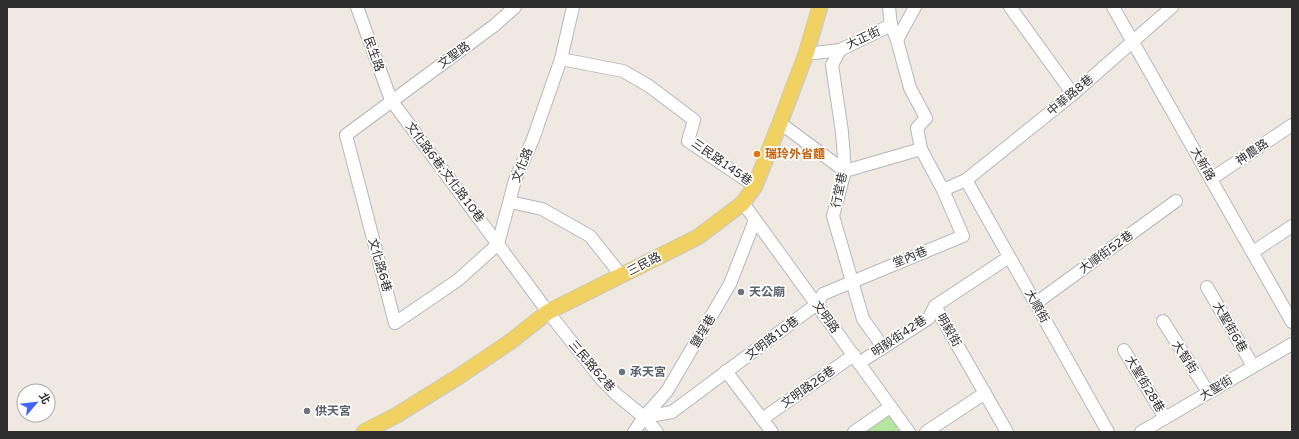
<svg xmlns="http://www.w3.org/2000/svg" width="1299" height="439" font-family="'Varela Round','Noto Sans TC',sans-serif">
	<style>
		.green { fill: #b6e59e }
		.lines { fill: none; stroke-linecap: round; stroke-linejoin: round }
		.minor-casing { stroke: #b4b7c1; stroke-width: 14 }
		.major-casing { stroke: #c9c9c9; stroke-width: 17 }
		.minor { stroke: #fff; stroke-width: 12 }
		.major { stroke: #f2d163; stroke-width: 15 }
		.food-dot { fill: #e8710a; stroke: #fff; stroke-width: 1.5 }
		.worship-dot { fill: #6b7280; stroke: #fff; stroke-width: 1.5 }
		.labels { text-anchor: middle; dominant-baseline: central; stroke-width: 3.5; stroke-linejoin: round; paint-order: stroke }
		.street-label { font-size: 12px; fill: #2e2e2e; stroke: #fff }
		.food-label { font-size: 12px; font-weight: bold; fill: #c56008; stroke: #fff; text-anchor: start }
		.worship-label { font-size: 12px; font-weight: bold; fill: #5b616d; stroke: #fff; text-anchor: start }
	</style>
	<rect width="100%" height="100%" fill="#efe9e1"/>
	<path class="green" d="M890,407L909,432H854Z"/>
	<g class="lines">
		<defs>
			<g id="minor">
				<path d="M357,7L391,100L548,312L602,380L617,395L644,417L657,432"/>
				<path d="M889,7L891,25"/>
				<path d="M1010,7L1073,94"/>
				<path d="M1113,7L1292,322"/>
				<path d="M897,40L910,88L926,118L917,128L921,149L943,190L966,180L1073,94L1172,7"/>
				<path d="M840,50L832,65L842,132L845,171L833,216L863,319L883,347"/>
				<path d="M806,54L840,50L891,25L897,40L915,7"/>
				<path d="M561,59L623,71L649,86L694,120L688,141L755,186"/>
				<path d="M780,123L845,171L921,149"/>
				<path d="M1211,179L1292,125"/>
				<path d="M966,180L1108,432"/>
				<path d="M510,202L542,209L590,236L621,275"/>
				<path d="M743,203L909,432"/>
				<path d="M498,244L458,280L395,323L346,135L495,25L515,7"/>
				<path d="M498,244L515,180L533,139L561,59L573,7"/>
				<path d="M1253,252L1292,226"/>
				<path d="M1207,287L1253,366"/>
				<path d="M1036,303L1176,201"/>
				<path d="M1163,321L1208,392"/>
				<path d="M1124,350L1165,418"/>
				<path d="M859,363L929,318L935,306"/>
				<path d="M726,371L772,432"/>
				<path d="M644,417L672,412L817,304L823,294L963,236L943,190"/>
				<path d="M762,419L854,355"/>
				<path d="M634,432L644,417L667,391L730,284L755,220"/>
				<path d="M854,432L890,407"/>
				<path d="M926,432L985,393"/>
				<path d="M1007,432L935,306L1009,257"/>
				<path d="M1141,432L1292,344"/>
			</g>
			<path id="major" d="M364,432L397,415L458,377L510,342L548,312L698,237L743,203L755,186L780,123L806,54L820,7"/>
		</defs>
		<use href="#minor" class="minor-casing"/>
		<use href="#major" class="major-casing"/>
		<use href="#minor" class="minor"/>
		<use href="#major" class="major"/>
	</g>
	<circle class="food-dot" cx="757" cy="154" r="4"/>
	<g class="worship-dot">
		<circle cx="741" cy="292" r="4"/>
		<circle cx="622" cy="372" r="4"/>
		<circle cx="307" cy="411" r="4"/>
	</g>
	<g class="labels">
		<g class="street-label">
			<text transform="translate(863 38) rotate(-25)">大正街</text>
			<text transform="translate(374 54) rotate(70)">民生路</text>
			<text transform="translate(454 55) rotate(-36)">文聖路</text>
			<text transform="translate(1070 95) rotate(-40)">中華路8巷</text>
			<text transform="translate(1252 152) rotate(-34)">神農路</text>
			<text transform="translate(722 162) rotate(35)">三民路145巷</text>
			<text transform="translate(1203 164) rotate(60)">大新路</text>
			<text transform="translate(522 165) rotate(-68)">文化路</text>
			<text transform="translate(445 172) rotate(53)">文化路6巷;文化路10巷</text>
			<text transform="translate(839 190) rotate(-78)">行堂巷</text>
			<text transform="translate(1106 252) rotate(-36)">大順街52巷</text>
			<text transform="translate(910 257) rotate(-22)">堂內巷</text>
			<text transform="translate(644 264) rotate(-27)">三民路</text>
			<text transform="translate(380 265) rotate(74)">文化路6巷</text>
			<text transform="translate(1037 306) rotate(61)">大順街</text>
			<text transform="translate(826 317) rotate(54)">文明路</text>
			<text transform="translate(1230 327) rotate(60)">大聖街6巷</text>
			<text transform="translate(949 330) rotate(60)">明毅街</text>
			<text transform="translate(703 331) rotate(-59)">鹽埕巷</text>
			<text transform="translate(899 336) rotate(-34)">明毅街42巷</text>
			<text transform="translate(772 338) rotate(-37)">文明路10巷</text>
			<text transform="translate(1185 357) rotate(57)">大智街</text>
			<text transform="translate(592 366) rotate(49)">三民路62巷</text>
			<text transform="translate(1145 384) rotate(59)">大聖街28巷</text>
			<text transform="translate(808 387) rotate(-35)">文明路26巷</text>
			<text transform="translate(1216 388) rotate(-31)">大聖街</text>
		</g>
		<g class="food-label">
			<text x="765" y="154">瑞玲外省麵</text>
		</g>
		<g class="worship-label">
			<text x="749" y="292">天公廟</text>
			<text x="630" y="372">承天宮</text>
			<text x="315" y="411">供天宮</text>
		</g>
	</g>
	<rect width="1299" height="439" fill="none" stroke="#2e2e2e" stroke-width="16"/>
	<g transform="translate(36 403) rotate(62)"><circle r="19" fill="#ffffff" stroke="#ababab"/>
	<path d="M0-3L7 15L0 10L-7 15Z" fill="#4264fb"/>
	<text y="-6" font-size="11" font-weight="bold" text-anchor="middle" fill="#2e2e2e">北</text>
	</g>
</svg>
